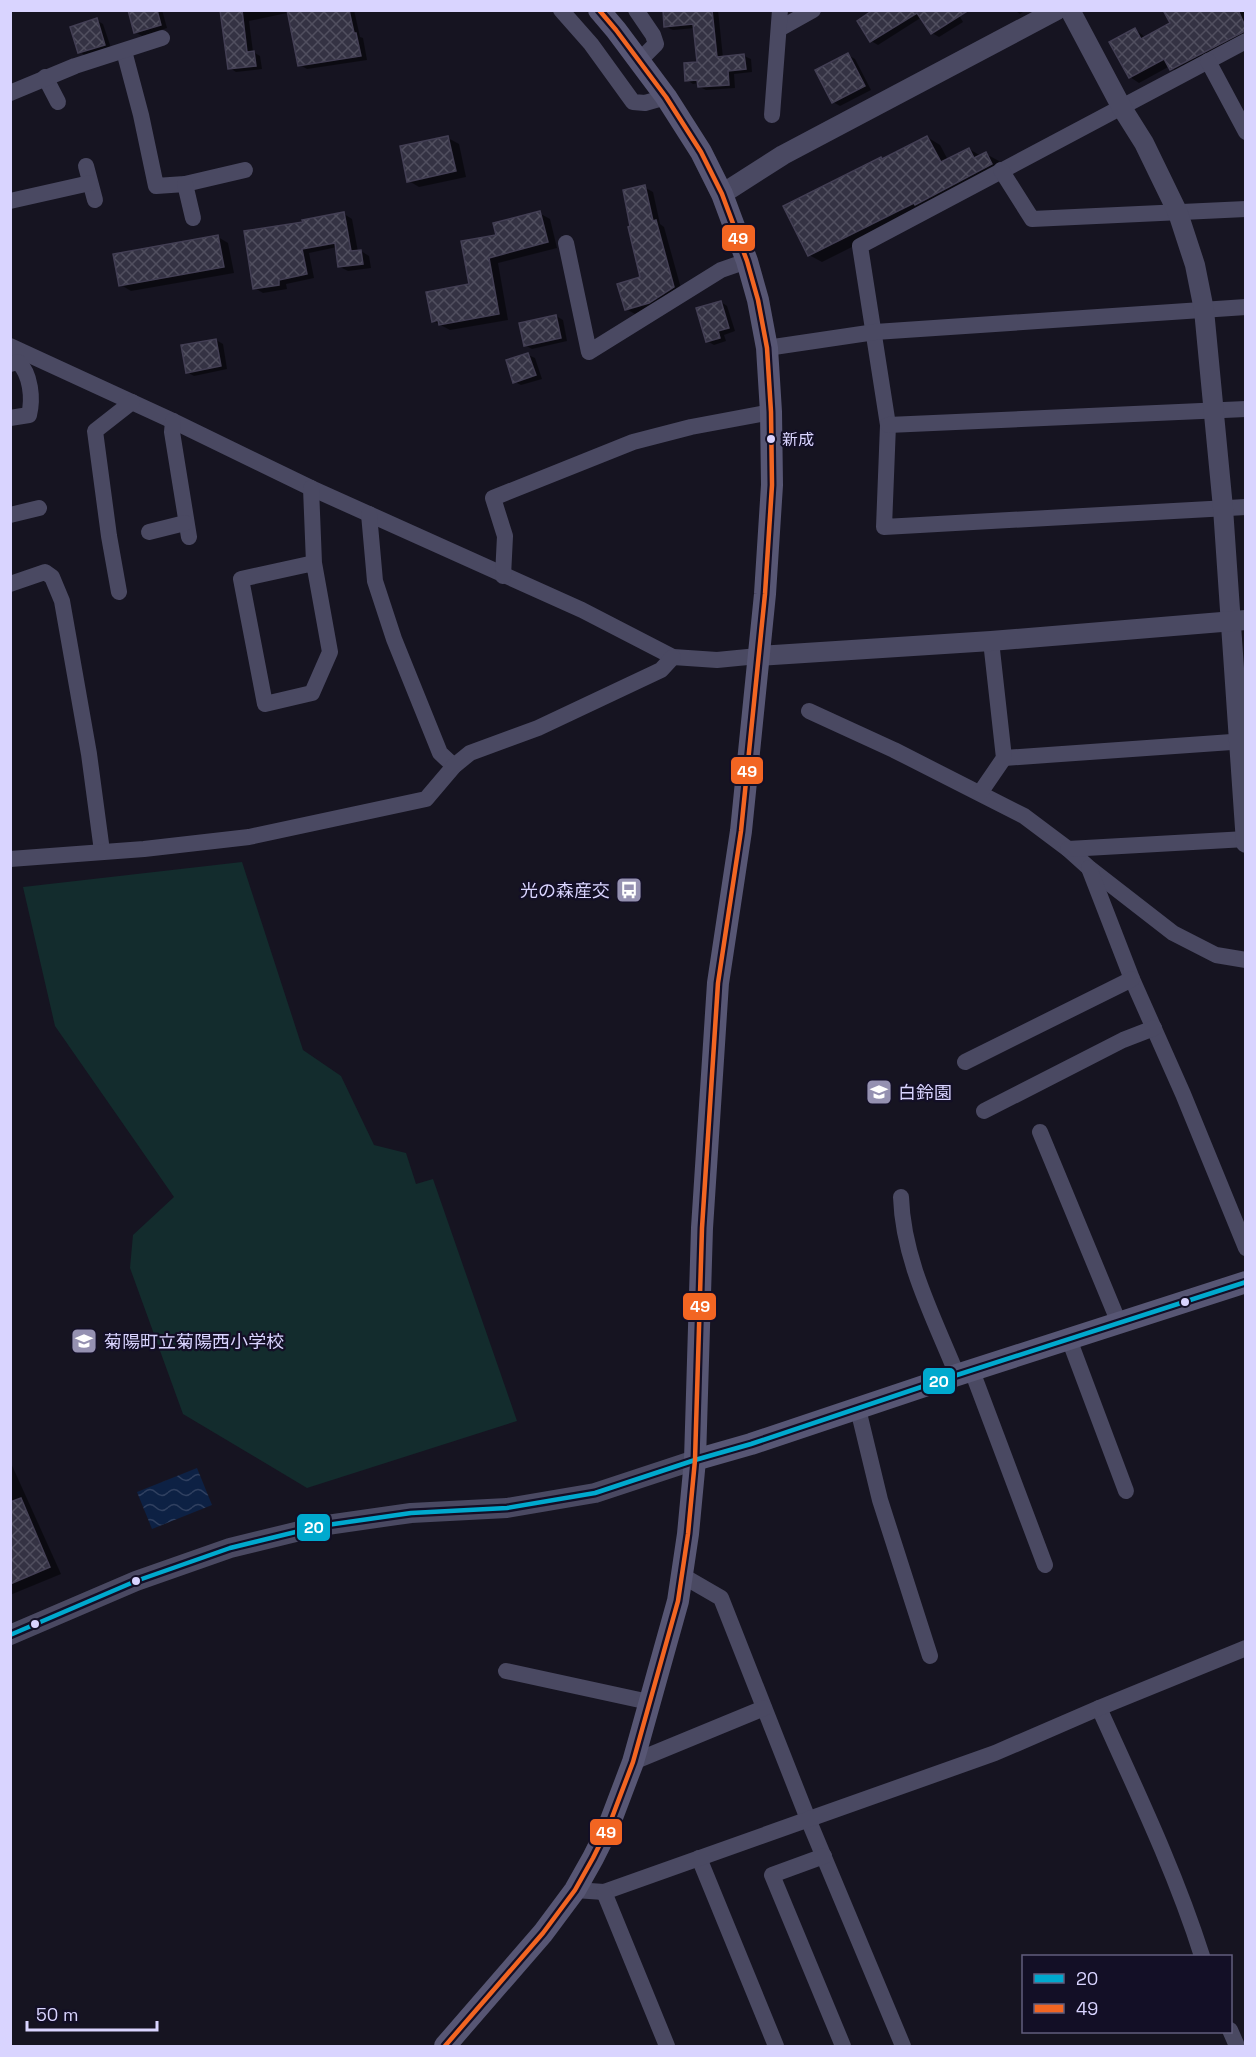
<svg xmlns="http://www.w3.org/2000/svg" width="1256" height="2057" font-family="'Space Grotesk','Noto Sans JP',sans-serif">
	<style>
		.park { fill: #132c2d }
		.water { fill: url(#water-waves) }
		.shadow { fill: #0007 }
		.building { fill: url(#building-cross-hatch); stroke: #433f54; stroke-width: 1.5 }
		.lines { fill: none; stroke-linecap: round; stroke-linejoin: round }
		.minor { stroke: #4a4962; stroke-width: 16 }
		.tertiary { stroke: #4a4962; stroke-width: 20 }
		.secondary { stroke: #575674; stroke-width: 22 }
		.bus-1-casing { stroke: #130f26; stroke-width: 9 }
		.bus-2-casing { stroke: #130f26; stroke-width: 9 }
		.bus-1 { stroke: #00a9ce; stroke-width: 4.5 }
		.bus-2 { stroke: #f26522; stroke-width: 4.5 }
		.bus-dot { fill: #d9d4ff; stroke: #130f26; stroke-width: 2 }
		.labels { text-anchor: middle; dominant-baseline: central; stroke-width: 4.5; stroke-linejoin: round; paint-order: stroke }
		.bus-label { font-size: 16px; fill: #d9d4ff; stroke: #130f26; text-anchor: start }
		.poi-label { font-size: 18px; fill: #d9d4ff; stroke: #130f26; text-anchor: start }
		.line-badge { stroke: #130f26; stroke-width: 2 }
		.badge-label { font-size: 16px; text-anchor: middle; font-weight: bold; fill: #fff }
	</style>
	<defs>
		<pattern id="water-waves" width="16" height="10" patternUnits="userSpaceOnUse" patternTransform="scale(1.5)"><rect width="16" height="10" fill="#0d2144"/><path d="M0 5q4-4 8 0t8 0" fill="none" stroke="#304060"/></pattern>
		<pattern id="building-cross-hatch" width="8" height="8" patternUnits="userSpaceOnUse" patternTransform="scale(1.5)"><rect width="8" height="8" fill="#343243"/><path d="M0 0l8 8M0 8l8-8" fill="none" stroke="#514f5f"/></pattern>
	</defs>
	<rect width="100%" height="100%" fill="#161421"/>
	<path class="park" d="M242,862L303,1050L341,1076L374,1145L406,1153L416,1184L433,1179L517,1421L307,1488L183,1414L130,1268L133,1235L174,1197L55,1026L23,887Z"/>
	<path class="water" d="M197,1468L212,1505L152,1529L137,1492Z"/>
	<g class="shadow">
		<path d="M129,10H162L167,28L142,36L135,32Z"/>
		<path d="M354,10L360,37L363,38L367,60L307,69L300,65L288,13H287L249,21L253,52L260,56L262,69L236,72L230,68L221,13L218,11Z"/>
		<path d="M664,10H718L723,58L744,56L751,59L752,72L734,74L735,88L706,90L700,87L699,83L693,84L687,80L699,63L695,28L673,30L666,27Z"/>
		<path d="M878,10H956L963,22L939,37L932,33L922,17L878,45L871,41Z"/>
		<path d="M1014,10H1026L1020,14Z"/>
		<path d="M1165,10H1243L1246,15V40L1180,74L1170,66L1139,83L1130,77L1135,29L1146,38L1172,24Z"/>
		<path d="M96,20L103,24L111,48L86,56L80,52Z"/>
		<path d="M848,55L855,59L871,90L840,106L833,102Z"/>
		<path d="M927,137L940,145L948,160L969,149L981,156L986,154L999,161L1004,171L822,262L809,255L881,158L884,160Z"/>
		<path d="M448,138L459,144L466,177L419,187L409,181Z"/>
		<path d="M644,187L653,192L660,224L664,227L682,292L635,314L626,309L642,278Z"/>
		<path d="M539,213L550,219L557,248L498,263L508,320L450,330L433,321L471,285L498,236Z"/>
		<path d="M344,214L352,219L358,252L361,251L369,256L371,268L348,271L340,267L337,247L309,253L314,278L286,284L287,289L263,293L255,288L304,223Z"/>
		<path d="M218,237L228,243L234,273L131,291L121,285Z"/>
		<path d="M721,302L727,306L735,331L724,335L726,341L714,345L707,341Z"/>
		<path d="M556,316L563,320L567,341L532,349L525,345Z"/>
		<path d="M216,340L223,344L227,369L194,376L187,372Z"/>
		<path d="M528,355L535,358L542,379L521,385L515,382Z"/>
		<path d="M10,1461L61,1574L10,1595Z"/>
	</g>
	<g class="building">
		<path d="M128,10H157L161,25L134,33Z"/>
		<path d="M220,10H242L247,52L254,51L256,66L228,69Z"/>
		<path d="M287,10H349L354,33H356L361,56L298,66Z"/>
		<path d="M663,10H712L717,57L744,54L746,69L728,71L729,85L698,87L697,80L685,81L684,63L697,62L693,24L664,27Z"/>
		<path d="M873,10H969L931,34L917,13L870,42L857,21Z"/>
		<path d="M1163,10H1238L1245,26V31L1170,70L1164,59L1129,78L1109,42L1135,28L1141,39L1170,23Z"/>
		<path d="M97,18L105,45L78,53L70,27Z"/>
		<path d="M848,53L865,86L832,103L815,70Z"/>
		<path d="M448,136L456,171L407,182L400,146Z"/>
		<path d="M927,136L941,162L969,148L974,158L986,152L992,164L915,205L914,203L808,256L783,206L881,157L882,159Z"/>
		<path d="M645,185L653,221L656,220L674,287L649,303L625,310L617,284L640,277L628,227L630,226L623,190Z"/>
		<path d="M540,211L548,242L489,258L499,314L439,325L438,320L432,322L426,292L469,284L461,241L496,235L493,223Z"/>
		<path d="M344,212L351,251L361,250L363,264L338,267L335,243L302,249L307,274L279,280V285L253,289L244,231L303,222L302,220Z"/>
		<path d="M218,235L224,267L119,286L113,254Z"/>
		<path d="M721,301L729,328L718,331L720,338L706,342L696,308Z"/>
		<path d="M556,315L561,338L524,346L519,323Z"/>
		<path d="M216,339L221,366L186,373L181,345Z"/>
		<path d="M528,353L536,375L513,383L506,360Z"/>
		<path d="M21,1498L50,1567L10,1584V1502Z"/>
	</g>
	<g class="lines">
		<g class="minor">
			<path d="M561,10L591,44L633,102L645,103L666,97"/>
			<path d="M636,10L653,35L656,44L639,61"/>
			<path d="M779,29L813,10"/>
			<path d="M1246,41L860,246L888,425L884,527L1246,507"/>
			<path d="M124,51L141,115L156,186L185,184L245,170"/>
			<path d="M1208,61L1246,132"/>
			<path d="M45,77L58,102"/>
			<path d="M10,93L75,66L162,38"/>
			<path d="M772,115L780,10"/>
			<path d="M86,166L95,200"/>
			<path d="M1001,170L1032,219L1246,209"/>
			<path d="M185,184L193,218"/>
			<path d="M10,201L90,183"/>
			<path d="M566,243L589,352L721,270L747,261"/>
			<path d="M10,346L173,421L311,488L582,610L673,657L717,660L758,656"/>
			<path d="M767,348L875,332L1246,307"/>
			<path d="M10,364L18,362C31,374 33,399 29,415L10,418"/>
			<path d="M173,421L172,432L189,537"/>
			<path d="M888,425L1246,409"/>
			<path d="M311,488L314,563L330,652L312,693L265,704L241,579L314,563"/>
			<path d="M369,514L375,581L394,639L440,753L454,766"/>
			<path d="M10,515L39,508"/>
			<path d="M149,532L185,523"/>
			<path d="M503,576L505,536L493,498L633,442L691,427L771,412"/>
			<path d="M10,584L45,572L52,577L62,601L89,754L102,851"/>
			<path d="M119,592L109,536L95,431L132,402"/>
			<path d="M809,711L894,750L1024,816L1068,849L1088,867L1173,933L1216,955L1246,960"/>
			<path d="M1004,758L1246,741"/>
			<path d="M980,793L1004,758L991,641"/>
			<path d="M1068,849L1246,839"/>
			<path d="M10,859L144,849L249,837L426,799L454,766L470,753L538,728L661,670L673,657"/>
			<path d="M1089,868L1132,979L1183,1094L1246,1248"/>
			<path d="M965,1062L1132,979"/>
			<path d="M984,1111L1123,1040L1154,1028"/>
			<path d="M1040,1132L1119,1323"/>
			<path d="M901,1197C903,1260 934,1318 957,1375"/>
			<path d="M1069,1339L1126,1491"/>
			<path d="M972,1371L1045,1565"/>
			<path d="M858,1409L880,1500L930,1656"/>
			<path d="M683,1576L721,1598L808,1819L903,2046"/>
			<path d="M506,1671L649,1702"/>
			<path d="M1099,1708C1136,1790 1175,1871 1202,1956"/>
			<path d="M633,1762L764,1708"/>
			<path d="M824,1856L772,1875L843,2046"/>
			<path d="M699,1858L776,2046"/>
			<path d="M575,1890L604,1892L995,1753L1099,1708L1246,1648"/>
			<path d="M604,1892L667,2046"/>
			<path d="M1230,2030L1237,2046"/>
		</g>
		<g class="tertiary">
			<path d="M1070,10L1122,108L1144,143L1178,213L1195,265L1204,310L1223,508L1246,843"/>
			<path d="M722,194L783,155L1057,10"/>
			<path d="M758,656L991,641L1246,620"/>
			<path d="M10,1635L136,1581L230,1548L320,1526L411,1513L507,1508L595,1493L695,1460"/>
		</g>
		<g class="secondary">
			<path d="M695,1460L751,1444L957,1375L1246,1282"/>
			<path d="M445,2046L543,1933L575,1890L593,1858L608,1828L633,1762L678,1601L688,1534L695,1460L702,1228L718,983L741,831L765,594L772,485L771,412L767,348L758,300L747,261L722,194L701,152L666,97L616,30L599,10"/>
		</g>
		<defs>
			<path id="bus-1" d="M10,1635L136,1581L230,1548L320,1526L411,1513L507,1508L595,1493L695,1460L751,1444L957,1375L1246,1282"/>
			<path id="bus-2" d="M445,2046L543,1933L575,1890L593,1858L608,1828L633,1762L678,1601L688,1534L695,1460L702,1228L718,983L741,831L765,594L772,485L771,412L767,348L758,300L747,261L722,194L701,152L666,97L616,30L599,10"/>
		</defs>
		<use href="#bus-1" class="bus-1-casing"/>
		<use href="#bus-2" class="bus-2-casing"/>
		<use href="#bus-1" class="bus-1"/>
		<use href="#bus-2" class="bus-2"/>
	</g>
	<defs>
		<symbol id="bus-square" viewBox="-11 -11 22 22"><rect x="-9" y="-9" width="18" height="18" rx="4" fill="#9591b1" stroke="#130f26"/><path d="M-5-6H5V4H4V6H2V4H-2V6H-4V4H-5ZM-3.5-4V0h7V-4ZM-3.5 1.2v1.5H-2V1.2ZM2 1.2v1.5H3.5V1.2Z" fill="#fff"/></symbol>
		<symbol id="school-square" viewBox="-11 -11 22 22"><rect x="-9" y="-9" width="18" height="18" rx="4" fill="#9591b1" stroke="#130f26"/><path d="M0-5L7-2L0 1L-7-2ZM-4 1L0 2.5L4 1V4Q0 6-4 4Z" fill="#fff"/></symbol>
	</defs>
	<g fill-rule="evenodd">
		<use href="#bus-square" x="614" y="875" width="30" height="30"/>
		<use href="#school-square" x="864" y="1077" width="30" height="30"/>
		<use href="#school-square" x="69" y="1326" width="30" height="30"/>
	</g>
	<g class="bus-dot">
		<circle cx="771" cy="439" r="5"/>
		<circle cx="1185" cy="1302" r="5"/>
		<circle cx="136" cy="1581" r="5"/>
		<circle cx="35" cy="1624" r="5"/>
	</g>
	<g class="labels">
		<g class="bus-label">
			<text x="782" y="439">新成</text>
		</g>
		<g class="poi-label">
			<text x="610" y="890" text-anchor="end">光の森産交</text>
			<text x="898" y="1092">白鈴園</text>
			<text x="104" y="1341">菊陽町立菊陽西小学校</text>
		</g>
	</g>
	<g class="line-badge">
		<rect x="721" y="224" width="35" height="28" rx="6" fill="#f26522"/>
		<rect x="730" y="756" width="34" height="29" rx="6" fill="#f26522"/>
		<rect x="682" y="1292" width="35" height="29" rx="6" fill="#f26522"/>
		<rect x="922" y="1367" width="34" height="28" rx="6" fill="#00a9ce"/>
		<rect x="296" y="1513" width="35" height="29" rx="6" fill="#00a9ce"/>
		<rect x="589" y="1818" width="34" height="28" rx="6" fill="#f26522"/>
	</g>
	<g class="badge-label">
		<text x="738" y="244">49</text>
		<text x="747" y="777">49</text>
		<text x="700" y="1312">49</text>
		<text x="939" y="1387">20</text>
		<text x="314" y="1533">20</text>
		<text x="606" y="1838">49</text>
	</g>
	<rect width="1256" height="2057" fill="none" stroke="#d9d4ff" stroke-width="24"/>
	<rect x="1022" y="1955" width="210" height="78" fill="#130f26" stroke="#625e7d" stroke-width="1.5"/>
	<rect x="1034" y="1974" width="30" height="9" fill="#00a9ce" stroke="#625e7d" stroke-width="1.5"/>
	<text x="1076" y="1985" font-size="18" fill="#d9d4ff">20</text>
	<rect x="1034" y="2004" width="30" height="9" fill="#f26522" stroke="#625e7d" stroke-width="1.5"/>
	<text x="1076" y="2015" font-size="18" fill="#d9d4ff">49</text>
	<path d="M27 2021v9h130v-9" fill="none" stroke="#d9d4ff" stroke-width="3"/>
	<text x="36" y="2021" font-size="18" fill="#d9d4ff" stroke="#130f26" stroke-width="4.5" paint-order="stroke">50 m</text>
</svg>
